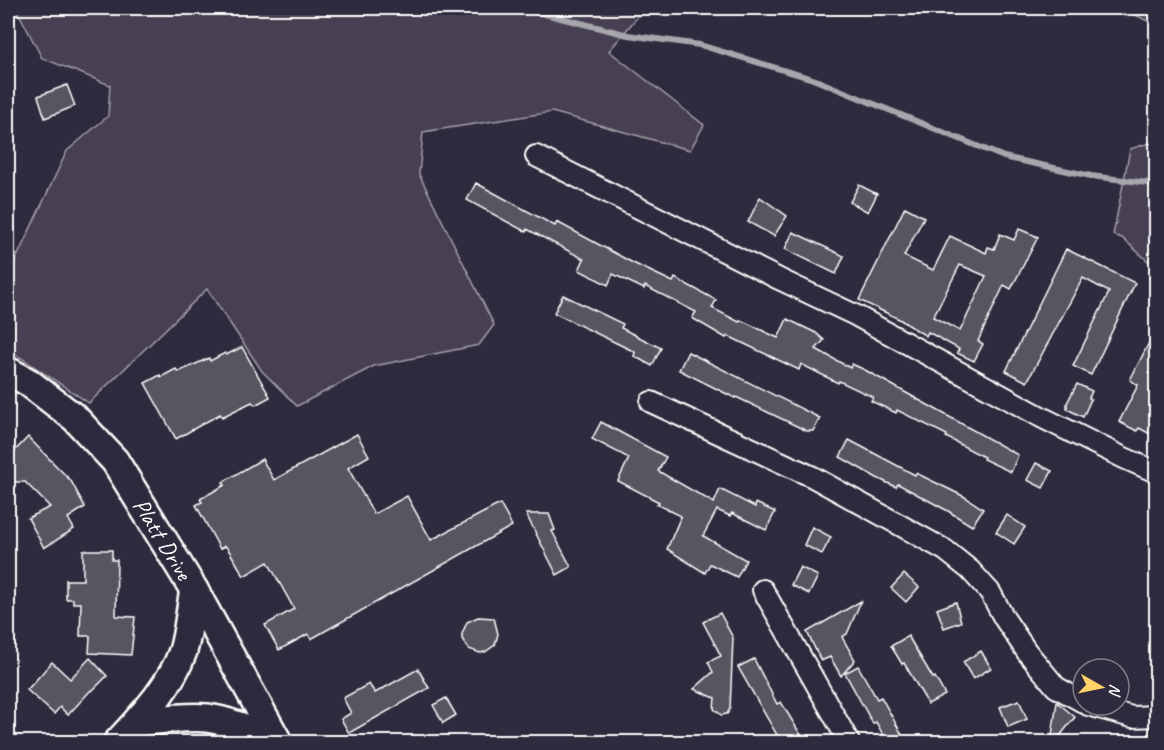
<svg xmlns="http://www.w3.org/2000/svg" width="1164" height="750" font-family="Caveat,sans-serif">
	<style>
		.green { fill: #464152; stroke: #a2a0a8; stroke-width: 1.5 }
		.lines { fill: none; stroke-linecap: round; stroke-linejoin: round }
		.stream { stroke: #a7a6ad; stroke-width: 6 }
		.building { fill: #595564; stroke: #fff; stroke-width: 1.5; fill-rule: evenodd }
		.street-casing { stroke: #fff; stroke-width: 24 }
		.secondary-casing { stroke: #fff; stroke-width: 32 }
		.street { stroke: #2f2a3d; stroke-width: 20 }
		.secondary { stroke: #2f2a3d; stroke-width: 27 }
		.labels { text-anchor: middle; dominant-baseline: central; stroke-width: 4.5; stroke-linejoin: round; paint-order: stroke }
		.street-label { font-size: 24px; fill: #fff; stroke: #2f2a3d }
	</style>
	<rect width="100%" height="100%" fill="#2f2a3d"/>
	<filter id="ink" filterUnits="userSpaceOnUse"><feTurbulence type="fractalNoise" baseFrequency=".0167" numOctaves="2"/><feDisplacementMap in="SourceGraphic" scale="12" xChannelSelector="R" yChannelSelector="G"/><feConvolveMatrix kernelMatrix="1 2 1 2 8 2 1 2 1" color-interpolation-filters="sRGB"/></filter>
	<g filter="url(#ink)">
		<g class="green">
			<path d="M16,8H645L609,51L704,125L690,150L552,112L423,132L419,174L494,325L479,345L374,366L297,406L262,371L207,289L89,403L8,349V276L67,151L108,116L110,85L42,58Z"/>
			<path d="M1121,8H1156V25Z"/>
			<path d="M1149,143L1156,146V268L1122,238L1113,235L1130,149Z"/>
		</g>
		<g class="lines">
			<path class="stream" d="M521,8L628,35L700,45L813,79L1004,157L1091,176L1156,184"/>
		</g>
		<g class="building">
			<path d="M67,85L75,106L45,118L38,96Z"/>
			<path d="M476,183L555,226L557,222L633,263L673,282L675,278L716,300L712,308L739,322L740,320L749,324L778,338L787,319L816,333L824,340L816,349L850,368L852,364L865,370L1018,455L1011,472L983,459L984,457L946,437L947,435L897,410L896,413L871,401L873,397L839,381L838,383L801,364L799,370L728,336L726,338L692,318L696,312L645,286L644,289L613,274L608,285L579,270L584,259L527,229L526,232L467,200Z"/>
			<path d="M859,185L877,194L868,212L850,202Z"/>
			<path d="M760,197L787,216L774,236L748,222Z"/>
			<path d="M905,207L924,217L904,256L933,270L950,236L986,253L988,247L994,249L1000,234L1014,240L1019,229L1038,237L1011,289L1004,285L978,341L983,344L974,361L957,353L959,349L928,332L926,336L899,319L859,300ZM960,265L986,276L960,331L933,317Z"/>
			<path d="M793,232L844,256L836,274L785,249Z"/>
			<path d="M1066,249L1135,283L1091,375L1073,366L1109,292L1083,278L1027,382L1006,371Z"/>
			<path d="M563,295L623,324L621,328L661,348L652,366L634,356L635,352L554,313Z"/>
			<path d="M1156,329V437L1139,428L1137,431L1119,422L1138,385L1130,380Z"/>
			<path d="M242,347L270,397L255,405L252,402L222,417L220,414L176,439L145,383L160,375L161,377L176,369L178,372L209,358L210,361L225,353L226,355Z"/>
			<path d="M688,352L820,418L813,431H807L736,397L735,398L679,370Z"/>
			<path d="M1077,384L1092,391L1089,398L1091,399L1083,417L1067,409V403Z"/>
			<path d="M601,422L666,457L658,471L714,503L720,489L755,507L756,503L775,512L766,530L732,513L730,516L717,510L703,536L746,560L737,577L710,564L705,573L667,549L681,516L657,504L659,502L618,481L629,458L592,439Z"/>
			<path d="M357,434L369,456L348,468L374,514L407,496L431,540L500,504L512,526L311,639L308,634L279,650L265,625L294,609L268,562L244,576L228,549L225,546L220,549L196,505L202,502L200,499L225,485L223,482L262,459L274,480Z"/>
			<path d="M28,437L71,481L85,507L68,518L74,529L44,548L28,518L50,507L25,482H8V458Z"/>
			<path d="M849,440L915,475L916,473L965,497L983,509L972,526L948,511L898,484L896,487L877,478L840,457Z"/>
			<path d="M1036,463L1052,471L1043,488L1027,480Z"/>
			<path d="M526,514H549L555,530L552,531L571,567L557,575Z"/>
			<path d="M1007,515L1025,527L1014,544L996,532Z"/>
			<path d="M812,527L831,537L822,554L804,545Z"/>
			<path d="M83,550H112V560H117L116,616L135,617L131,655L89,653L90,636H80L81,603H73V599H66V580H83Z"/>
			<path d="M800,567L818,576L809,594L791,585Z"/>
			<path d="M904,574L919,587L906,602L891,588Z"/>
			<path d="M861,601L847,634L842,637L855,660L841,676L830,657L821,661L807,632Z"/>
			<path d="M956,602L961,622L944,628L937,609Z"/>
			<path d="M720,613L733,638L730,709L727,714L721,715L714,709L715,698L694,689L713,672L708,662L721,656L703,622Z"/>
			<path d="M478,617L494,618L498,634L495,645L485,652L480,653L469,649L462,639V634L467,622Z"/>
			<path d="M908,636L933,678L935,677L945,695L928,704L904,663L902,664L891,646Z"/>
			<path d="M981,651L991,668L973,679L963,662Z"/>
			<path d="M90,658L107,676L92,691L91,690L68,715L60,707L54,714L27,690L52,662L70,679Z"/>
			<path d="M754,659L777,704L781,702L805,742H781L738,667Z"/>
			<path d="M858,666L877,699L881,697L906,742H887L876,722L873,724L845,673Z"/>
			<path d="M418,669L429,688L349,733L341,719L351,713L343,698L369,684L375,693Z"/>
			<path d="M446,698L456,715L443,723L433,705Z"/>
			<path d="M1019,700L1027,719L1008,727L1000,707Z"/>
			<path d="M1057,702L1075,717L1055,742H1051Z"/>
		</g>
		<g class="lines">
			<defs>
				<g id="street">
					<path d="M536,156L779,279L855,315L1043,418L1124,458L1156,472"/>
					<path d="M651,402L813,477L945,550L970,570L990,592L1004,618L1027,652L1056,687L1083,702"/>
					<path d="M763,590L849,742"/>
					<path d="M1088,705L1132,717L1156,716"/>
				</g>
				<g id="secondary">
					<path id="s1" d="M8,371L28,382L75,418L115,461L194,590L278,742"/>
					<path d="M137,722C160,720 184,716 207,718C231,721 256,733 278,742"/>
					<path d="M118,742C142,716 171,686 183,651C189,631 190,610 194,590"/>
				</g>
			</defs>
			<use href="#street" class="street-casing"/>
			<use href="#secondary" class="secondary-casing"/>
			<use href="#street" class="street"/>
			<use href="#secondary" class="secondary"/>
		</g>
	</g>
	<g class="labels">
		<g class="street-label">
			<text stroke="none"><textPath href="#s1" startOffset="232">Platt Drive</textPath></text>
		</g>
	</g>
	<rect width="1164" height="750" fill="none" stroke="#2f2a3d" stroke-width="30"/>
	<rect x="15" y="15" width="1134" height="720" fill="none" stroke="#fff" stroke-width="2" filter="url(#ink)"/>
	<g transform="translate(1101 687) rotate(99)"><circle r="28" fill="#2f2a3d" stroke="#827f8b" stroke-width="1.5"/>
	<path d="M0-4.5L10 22L0 15L-10 22Z" fill="#ffd166"/>
	<text y="-9" font-size="16" font-weight="bold" text-anchor="middle" fill="#ffffff">N</text>
	</g>
</svg>
